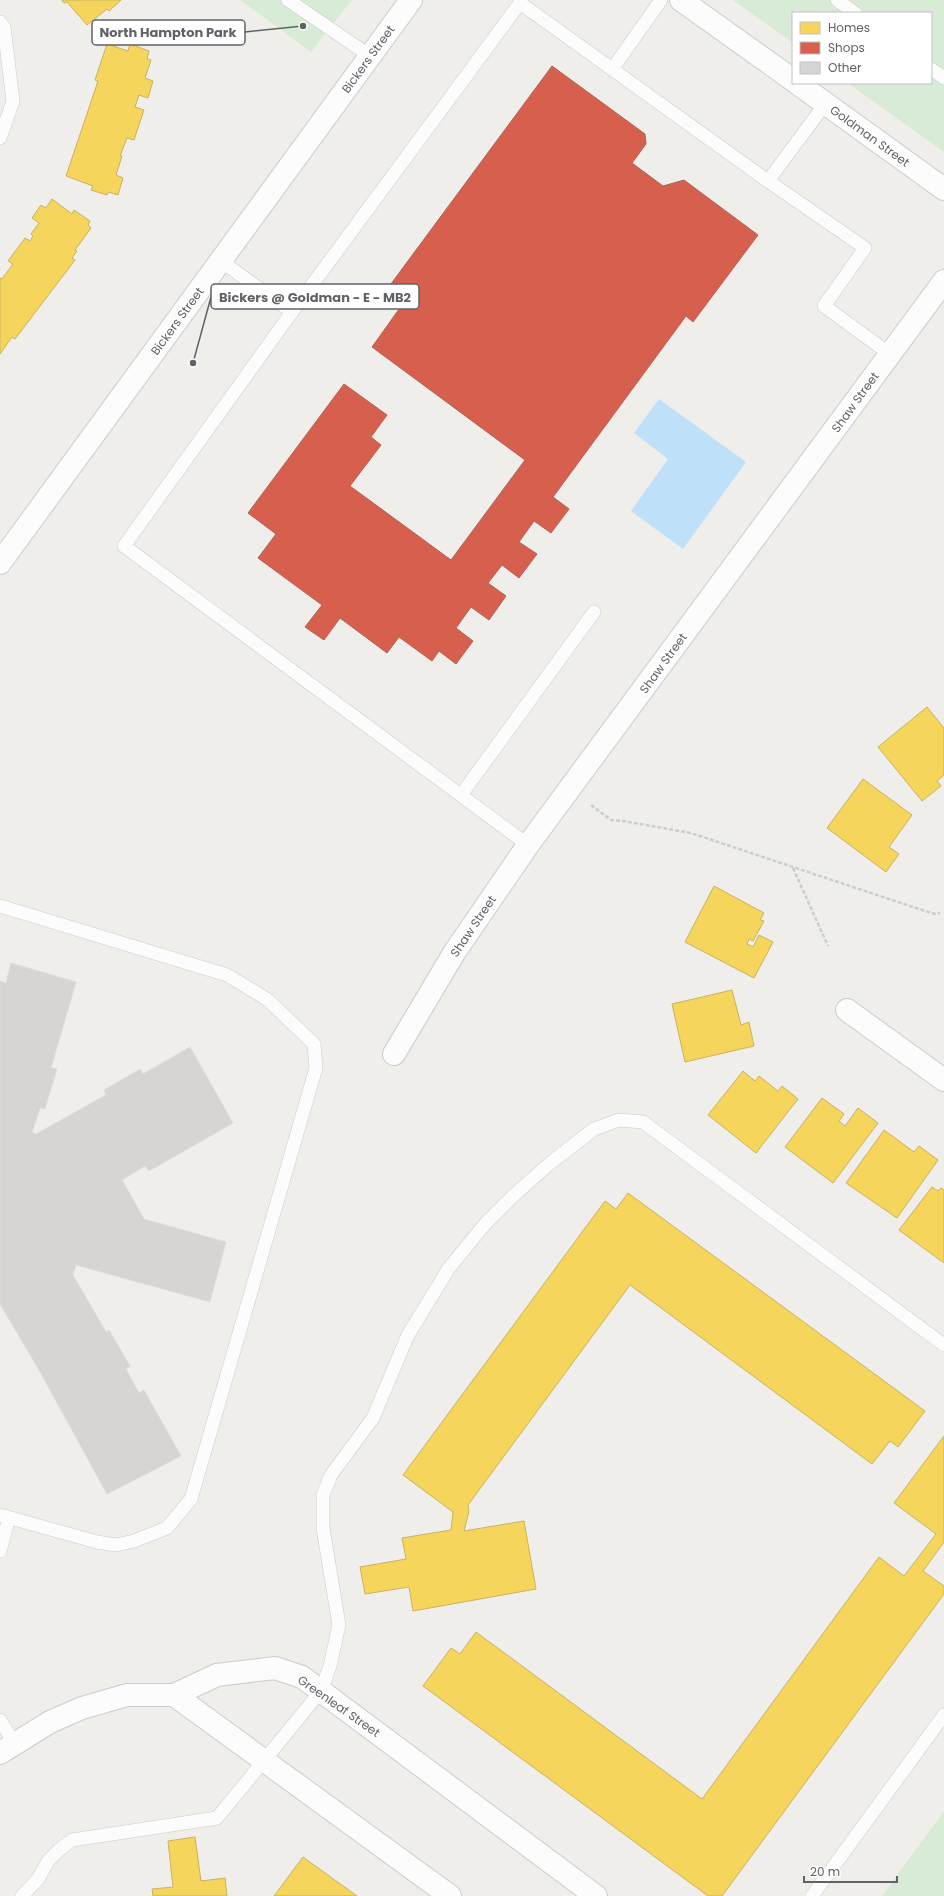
<svg xmlns="http://www.w3.org/2000/svg" width="944" height="1896" font-family="Poppins,sans-serif">
	<style>
		.green { fill: #d8ebd6 }
		.water { fill: #bfe0f9 }
		.homes { fill: #f6d55c; stroke: #c9b360 }
		.shops { fill: #d6604d; stroke: #b26155 }
		.building { fill: #d6d5d3; stroke: #deddd9 }
		.lines { fill: none; stroke-linecap: round; stroke-linejoin: round }
		.service-casing { stroke: #cbcccc; stroke-width: 14 }
		.minor-casing { stroke: #cbcccc; stroke-width: 24 }
		.tertiary-casing { stroke: #cbcccc; stroke-width: 24 }
		.path { stroke: #cacfcc; stroke-width: 2.5; stroke-dasharray: 4 2; stroke-linecap: butt }
		.service { stroke: #fdfcfc; stroke-width: 13 }
		.minor { stroke: #fdfcfc; stroke-width: 22 }
		.tertiary { stroke: #fdfcfc; stroke-width: 22 }
		.labels { text-anchor: middle; dominant-baseline: central; stroke-width: 4; stroke-linejoin: round; paint-order: stroke }
		.street-label { font-size: 12px; fill: #5f6368; stroke: #fff }
		.leader { fill: none; stroke: #5f6368; stroke-width: 1.5 }
		.callout-dot { fill: #5f6368; stroke: #fff; stroke-width: 1.5 }
		.callout { fill: #fff; stroke: #5f6368; stroke-width: 1.5 }
		.callout-label { font-size: 13px; text-anchor: middle; font-weight: bold; fill: #5f6368 }
	</style>
	<rect width="100%" height="100%" fill="#efeeea"/>
	<g class="green">
		<path d="M240,0H352L311,52Z"/>
		<path d="M733,0H944V152L848,83H931V13H793V43Z"/>
		<path d="M944,1811V1896H882Z"/>
	</g>
	<path class="water" d="M659,399L746,462L683,549L631,511L668,459L634,433Z"/>
	<g class="homes">
		<path d="M62,0H121L109,11L107,9L87,25L67,2L64,3Z"/>
		<path d="M107,44L128,51L130,44L149,51L147,59L151,60L145,78L153,81L148,98L139,95L135,107L144,110L134,140L127,138L120,156H122L116,175L123,178L118,195L108,192L107,195L91,190L93,186L66,176L98,81L95,80Z"/>
		<path d="M52,199L72,214L74,210L90,221L88,225L91,228L75,250L77,251L72,258L75,260L15,339L12,337L0,354V278L2,279L13,264L8,261L25,238L30,241L33,236L31,234L39,223L32,218L41,205L46,208Z"/>
		<path d="M927,707L944,728V775L937,781L941,786L922,801L878,747Z"/>
		<path d="M863,779L912,815L889,847L899,854L886,872L827,828Z"/>
		<path d="M714,886L764,913L760,920L764,921L753,941L749,939L747,944L753,947L759,935L773,942L754,978L685,942Z"/>
		<path d="M732,990L741,1025L749,1022L754,1046L685,1062L672,1004Z"/>
		<path d="M743,1071L755,1081L759,1076L778,1091L782,1086L798,1099L756,1153L708,1115Z"/>
		<path d="M822,1098L844,1114L839,1121L845,1126L858,1108L878,1123L833,1183L785,1147Z"/>
		<path d="M884,1130L914,1152L919,1146L938,1160L897,1218L846,1183Z"/>
		<path d="M932,1187L938,1191L941,1188L944,1190V1263L899,1230Z"/>
		<path d="M628,1193L925,1411L898,1447L890,1441L872,1464L630,1285L468,1505L469,1511L464,1531L524,1521L536,1589L413,1611L409,1587L365,1594L360,1567L406,1559L402,1538L451,1530L453,1512L403,1475L605,1201L616,1209Z"/>
		<path d="M944,1436V1542L923,1571L944,1586V1594L722,1896H708L423,1686L451,1648L460,1654L476,1632L702,1799L879,1557L904,1576L936,1534L894,1503Z"/>
		<path d="M195,1837L201,1881L225,1878L227,1896H153L152,1889L173,1887L168,1841Z"/>
		<path d="M303,1857L357,1896H274Z"/>
	</g>
	<path class="shops" d="M552,66L645,134L646,144L632,163L663,186L684,180L758,235L693,322L686,316L553,497L569,509L551,533L534,521L519,542L537,554L519,578L502,565L488,583L506,596L489,620L471,607L456,628L473,641L456,664L439,651L432,661L399,637L387,653L340,618L324,640L305,627L322,605L258,558L276,534L248,513L344,384L387,415L371,437L381,445L350,486L451,560L525,460L372,347L402,305L385,292Z"/>
	<path class="building" d="M11,963L76,982L51,1068L57,1069L45,1109L40,1108L32,1132L36,1134L106,1095L104,1090L140,1069L143,1074L190,1047L233,1123L149,1171L145,1166L122,1180L144,1219L226,1242L210,1302L76,1265L73,1275L106,1332L109,1330L130,1366L126,1369L139,1393L144,1390L181,1456L107,1494L39,1370L0,1304V981L6,983Z"/>
	<g class="lines">
		<defs>
			<g id="service">
				<path d="M288,0L370,56"/>
				<path d="M837,0L855,13"/>
				<path d="M0,22L4,27L13,101L0,138"/>
				<path d="M613,68L661,0"/>
				<path d="M931,69L944,78"/>
				<path d="M768,181L825,104"/>
				<path d="M221,261L292,312L520,3L768,181L865,248L824,306L890,354"/>
				<path d="M292,312L124,546L528,845"/>
				<path d="M461,795L594,612"/>
				<path d="M0,906L227,975L268,1000L314,1044L316,1068L191,1499L167,1528L134,1541L116,1545L97,1542L0,1515"/>
				<path d="M0,1551L9,1518"/>
				<path d="M0,1720L15,1744"/>
				<path d="M22,1896L38,1879L49,1860L59,1850L72,1840L217,1818L321,1691L330,1666L339,1625L323,1528V1495L331,1475L373,1418L408,1335L449,1268L485,1224L512,1197L549,1164L594,1129L619,1120L643,1122L944,1345"/>
				<path d="M812,1896L944,1715"/>
			</g>
			<g id="minor">
				<path d="M681,0L793,80"/>
				<path d="M797,83L944,189"/>
				<path d="M847,1010L944,1080"/>
				<path d="M394,1054L454,953L528,845L944,281"/>
				<path d="M174,1695L450,1896"/>
				<path d="M0,1753L50,1722L82,1708L127,1695H174L217,1675L275,1668L302,1677L596,1896"/>
			</g>
			<path id="tertiary" d="M0,563L411,0"/>
		</defs>
		<use href="#service" class="service-casing"/>
		<use href="#minor" class="minor-casing"/>
		<use href="#tertiary" class="tertiary-casing"/>
		<g class="path">
			<path d="M591,805L611,820L623,821L691,833L925,911L935,914L940,913"/>
			<path d="M793,868L828,946"/>
		</g>
		<use href="#service" class="service"/>
		<use href="#minor" class="minor"/>
		<use href="#tertiary" class="tertiary"/>
	</g>
	<g class="labels">
		<g class="street-label">
			<text transform="translate(368 59) rotate(-54)">Bickers Street</text>
			<text transform="translate(870 136) rotate(36)">Goldman Street</text>
			<text transform="translate(177 321) rotate(-54)">Bickers Street</text>
			<text transform="translate(855 402) rotate(-54)">Shaw Street</text>
			<text transform="translate(663 663) rotate(-54)">Shaw Street</text>
			<text transform="translate(473 926) rotate(-56)">Shaw Street</text>
			<text transform="translate(339 1706) rotate(35)">Greenleaf Street</text>
		</g>
	</g>
	<path class="leader" d="M303 26L245 32M193 363L211 297"/>
	<g class="callout-dot">
		<circle cx="303" cy="26" r="4"/>
		<circle cx="193" cy="363" r="4"/>
	</g>
	<g class="callout">
		<rect x="92" y="20" width="153" height="25" rx="4"/>
		<rect x="211" y="284" width="208" height="25" rx="4"/>
	</g>
	<g class="callout-label">
		<text x="168" y="37">North Hampton Park</text>
		<text x="315" y="302">Bickers @ Goldman - E - MB2</text>
	</g>
	<rect x="792" y="12" width="140" height="72" fill="#ffffff" stroke="#bfc1c3"/>
	<rect x="800" y="22" width="20" height="12" fill="#f6d55c" stroke="#bfc1c3"/>
	<text x="828" y="32" font-size="12" fill="#5f6368">Homes</text>
	<rect x="800" y="42" width="20" height="12" fill="#d6604d" stroke="#bfc1c3"/>
	<text x="828" y="52" font-size="12" fill="#5f6368">Shops</text>
	<rect x="800" y="62" width="20" height="12" fill="#d6d5d3" stroke="#bfc1c3"/>
	<text x="828" y="72" font-size="12" fill="#5f6368">Other</text>
	<path d="M804 1876v6h93v-6" fill="none" stroke="#5f6368" stroke-width="2"/>
	<text x="810" y="1876" font-size="12" fill="#5f6368" stroke="#ffffff" stroke-width="3" paint-order="stroke">20 m</text>
</svg>
